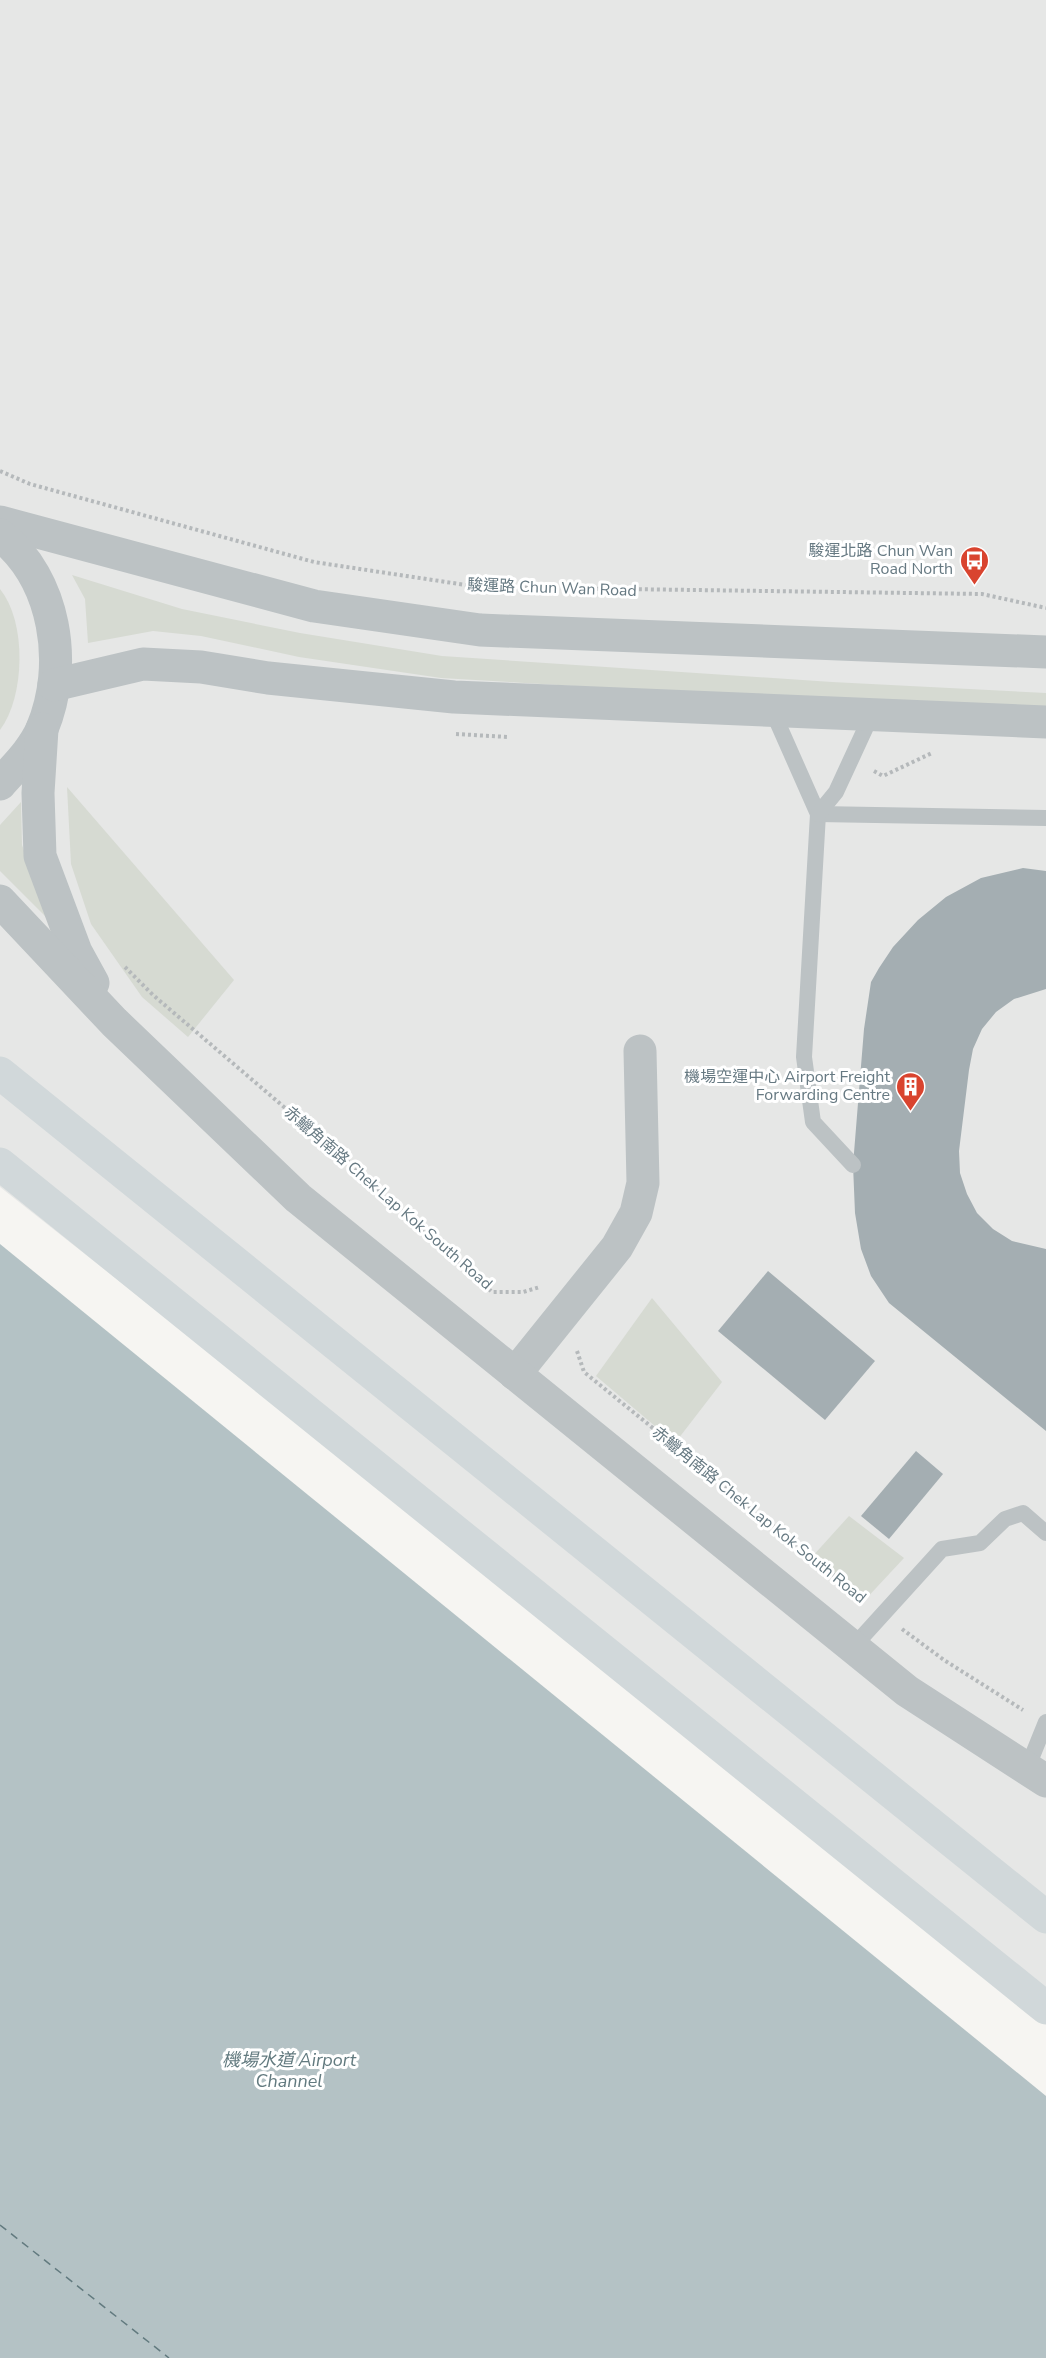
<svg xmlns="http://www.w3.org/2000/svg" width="1046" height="2358" font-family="'Nunito Sans','Noto Sans TC',sans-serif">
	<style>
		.built { fill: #e6e7e6 }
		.green { fill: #d6dad2 }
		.water { fill: #b4c2c5 }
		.pier { fill: #f6f5f2 }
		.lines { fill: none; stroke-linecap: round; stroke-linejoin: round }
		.ferry { stroke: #627a7f; stroke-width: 1.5; stroke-dasharray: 8 6; stroke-linecap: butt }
		.building { fill: #a4aeb2 }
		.path { stroke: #b5b9bb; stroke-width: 4; stroke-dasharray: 3 3; stroke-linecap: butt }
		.service { stroke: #bcc2c4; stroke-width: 16 }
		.minor { stroke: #bcc2c4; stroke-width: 33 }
		.tertiary { stroke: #bcc2c4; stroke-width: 33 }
		.motorway { stroke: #d1d8da; stroke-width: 33 }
		.labels { text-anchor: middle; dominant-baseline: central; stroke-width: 6; stroke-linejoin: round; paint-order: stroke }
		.poi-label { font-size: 16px; fill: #667982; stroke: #fff; text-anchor: end }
		.street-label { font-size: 16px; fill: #667982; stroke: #fff }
		.water-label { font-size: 18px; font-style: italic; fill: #627a7f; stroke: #fff }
	</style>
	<rect width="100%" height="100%" fill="#f6f5f2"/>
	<path class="built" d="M0,0H1046V2017L0,1190Z"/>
	<g class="green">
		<path d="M72,575L182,609L300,633L442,656L832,682L1046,693V714L441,678L299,657L201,636L153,631L88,643L85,599Z"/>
		<path d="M0,589C27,622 25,697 0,730Z"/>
		<path d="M67,787L234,980L188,1037L142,997L91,924L71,864Z"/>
		<path d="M21,802L22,845L48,919L0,871V825Z"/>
		<path d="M652,1298L722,1382L675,1443L596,1376Z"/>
		<path d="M849,1516L904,1558L863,1602L811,1558Z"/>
	</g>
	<path class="water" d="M0,1190L1046,2017V2358H0Z"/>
	<path class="pier" d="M0,1187L1046,2013V2096L0,1244Z"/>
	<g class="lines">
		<path class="ferry" d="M0,2225L169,2358"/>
	</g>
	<g class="building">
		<path d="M1023,868L1046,871V989L1014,999L996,1012L982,1029L973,1049L969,1070L959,1151L960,1173L967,1194L977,1213L993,1229L1012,1241L1046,1249V1431L889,1303L871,1276L861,1249L855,1213L853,1165L864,1029L871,982L879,968L893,947L918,920L946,897L981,878Z"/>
		<path d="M768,1271L875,1361L825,1420L718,1331Z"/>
		<path d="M916,1451L943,1474L889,1539L861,1516Z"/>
	</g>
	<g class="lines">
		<g class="path">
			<path d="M0,471L30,484L314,562L479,587L982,594L1046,608"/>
			<path d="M456,734L508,737"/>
			<path d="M874,771L883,776L932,753"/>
			<path d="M125,967L153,995L346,1160L492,1292H523L540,1287"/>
			<path d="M577,1351L584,1372L863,1599"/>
			<path d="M902,1629L944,1660L1023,1710"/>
		</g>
		<g class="service">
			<path d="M772,710L818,814L804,1057L813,1122L853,1165"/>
			<path d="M818,814L1046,818"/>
			<path d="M818,814L836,792L872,714"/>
			<path d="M853,1647L942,1549L980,1543L1005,1519L1023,1513L1046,1533"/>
			<path d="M1027,1769L1046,1722"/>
		</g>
		<path class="minor" d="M515,1374L617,1247L636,1213L643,1183L640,1051"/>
		<g class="tertiary">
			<path d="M0,522L314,606L480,630L1046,652"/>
			<path d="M0,535C56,579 69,665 42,729C33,750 15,767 0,784"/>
			<path d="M54,685L143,664L201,667L268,678L454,697L1046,722"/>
			<path d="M42,729L38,793L40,856L76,952L93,983"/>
			<path d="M0,901L114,1022L298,1198L907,1691L1046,1781"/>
		</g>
		<g class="motorway">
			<path d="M0,1073L1046,1917"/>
			<path d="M0,1164L1046,2008"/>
		</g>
	</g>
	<defs>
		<symbol id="bus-pin" viewBox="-11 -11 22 30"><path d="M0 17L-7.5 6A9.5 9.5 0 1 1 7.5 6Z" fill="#d9442f" stroke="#fff"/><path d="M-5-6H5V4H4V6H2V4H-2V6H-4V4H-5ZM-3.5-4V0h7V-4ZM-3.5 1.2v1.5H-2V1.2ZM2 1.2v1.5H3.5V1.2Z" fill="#fff"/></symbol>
		<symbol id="building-pin" viewBox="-11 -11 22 30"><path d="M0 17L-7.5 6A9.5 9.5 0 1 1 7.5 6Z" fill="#d9442f" stroke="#fff"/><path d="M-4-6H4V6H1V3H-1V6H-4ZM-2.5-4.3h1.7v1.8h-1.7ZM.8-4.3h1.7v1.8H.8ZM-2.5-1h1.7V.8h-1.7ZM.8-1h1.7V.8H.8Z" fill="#fff"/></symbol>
	</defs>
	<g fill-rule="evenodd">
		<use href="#bus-pin" x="958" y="544" width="33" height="45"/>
		<use href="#building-pin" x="894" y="1070" width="33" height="45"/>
	</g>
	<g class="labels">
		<g class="poi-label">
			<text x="953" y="551">駿運北路 Chun Wan<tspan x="953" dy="18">Road North</tspan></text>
			<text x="890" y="1077">機場空運中心 Airport Freight<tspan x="890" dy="18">Forwarding Centre</tspan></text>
		</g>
		<g class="street-label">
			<text transform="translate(552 588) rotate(2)">駿運路 Chun Wan Road</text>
			<text transform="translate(388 1198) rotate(41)">赤鱲角南路 Chek Lap Kok South Road</text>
			<text transform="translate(759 1515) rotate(39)">赤鱲角南路 Chek Lap Kok South Road</text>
		</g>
		<g class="water-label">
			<text x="289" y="2060">機場水道 Airport<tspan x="289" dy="21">Channel</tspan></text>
		</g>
	</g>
</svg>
